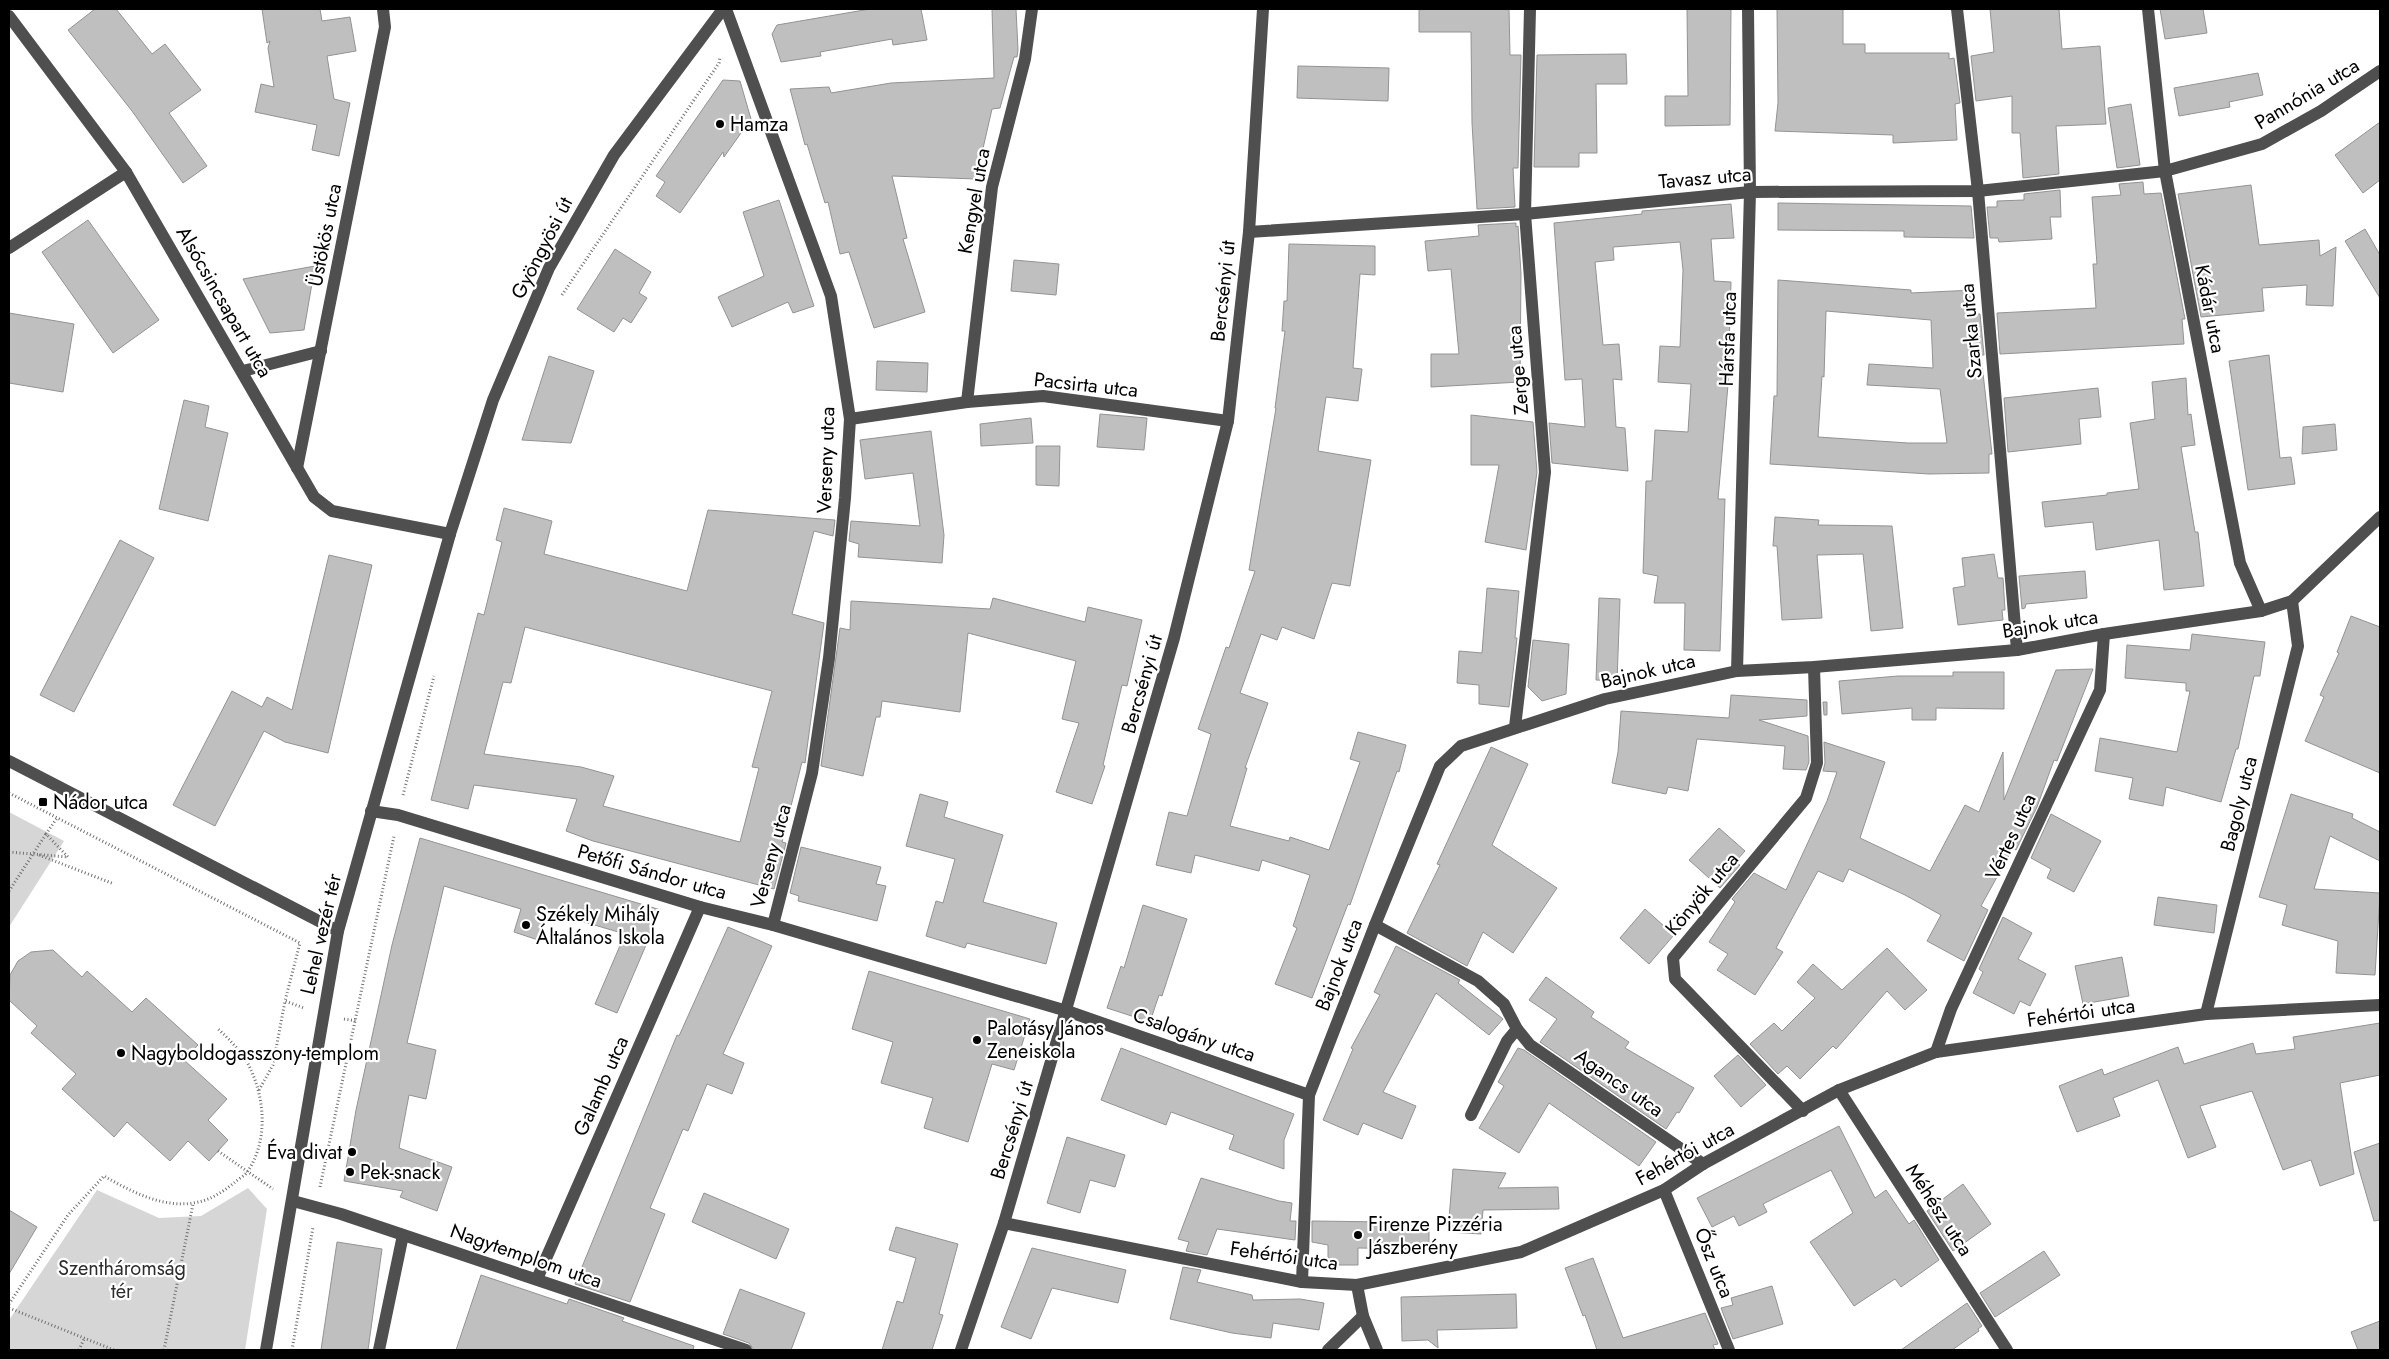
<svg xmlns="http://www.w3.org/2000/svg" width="2389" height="1359" font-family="Jost,sans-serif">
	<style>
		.green { fill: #d6d6d6 }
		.building { fill: #bfbfbf; stroke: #939393; fill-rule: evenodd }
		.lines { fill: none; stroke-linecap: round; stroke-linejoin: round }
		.path { stroke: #717171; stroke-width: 3; stroke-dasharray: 1 2.5; stroke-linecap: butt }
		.minor { stroke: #4f4f4f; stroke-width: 12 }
		.poi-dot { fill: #000; stroke: #fff; stroke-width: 2 }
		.labels { text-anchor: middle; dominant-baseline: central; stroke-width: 4.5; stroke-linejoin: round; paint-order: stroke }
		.street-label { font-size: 20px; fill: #000; stroke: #fff }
		.poi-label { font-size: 20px; fill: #000; stroke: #fff; text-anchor: start }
		.park-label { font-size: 20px; fill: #2d2d2d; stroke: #fff }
	</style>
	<rect width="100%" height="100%" fill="#fff"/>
	<g class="green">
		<path d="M9,812L64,841L9,927Z"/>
		<path d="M248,1188L267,1209L245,1350H9V1320L97,1190L159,1218L201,1216Z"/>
	</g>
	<g class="building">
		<path d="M95,9H116L152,54L165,44L201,90L169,113L207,166L183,183L132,111L68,30Z"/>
		<path d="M262,9H320L322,21L350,17L356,51L327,56L334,99L350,103L339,156L312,150L317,125L255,112L261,84L274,87L268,48L270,41L267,43Z"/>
		<path d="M870,9H921L927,40L893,45L892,39L820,52L821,56L781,62L772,34L777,25Z"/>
		<path d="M992,9H1016L1018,50L1017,57H1014L1000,108L992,109L976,179L892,176L907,238L903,239L925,312L874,328L849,252L840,254L828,202L825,203L807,144L805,145L790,89L829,87L831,93L891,83L994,78Z"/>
		<path d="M1419,9H1509L1510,55H1521L1518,168H1513L1515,207L1477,209L1472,123L1471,32H1419Z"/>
		<path d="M1687,9H1731L1730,125L1665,126V96H1688Z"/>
		<path d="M1777,9H1843V44H1865V53H1949V59L1954,58L1960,103L1955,104L1957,140L1893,143V135L1775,131L1778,103Z"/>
		<path d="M1990,9H2059L2062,49L2100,46L2106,124L2056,126L2059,174L2023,178L2020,133H2012V96L1976,101L1971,56L1994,52Z"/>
		<path d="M2160,9H2203L2207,33L2165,39Z"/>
		<path d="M1626,54L1627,84H1596L1597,153H1579V167H1534L1537,55Z"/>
		<path d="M1298,66L1389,68L1388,101L1297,98Z"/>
		<path d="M2258,73L2263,95L2229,102L2230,107L2179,116L2174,88Z"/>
		<path d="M723,80L740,81L751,119L724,157L723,152L680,213L656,196L665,182L656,176Z"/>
		<path d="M2131,104L2140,165L2117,168L2108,108Z"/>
		<path d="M2380,122V180L2363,193L2335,155Z"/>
		<path d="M2143,182L2144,194L2161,193L2185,319H2182L2184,344L2000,354L1997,313L2096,308L2093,264H2097L2092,197L2121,195L2119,184Z"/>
		<path d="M2251,185L2259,245L2319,240L2320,256L2336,247L2333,306L2306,305L2307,285L2262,288L2264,311L2201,317L2178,194Z"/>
		<path d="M2060,190L2061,217H2050L2052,239L1999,242L1998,238H1990L1987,207H1997V201L2024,200V194Z"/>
		<path d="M779,200L814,306L793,313L788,302L732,327L718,297L764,276L743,212Z"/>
		<path d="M1778,203L1971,206L1974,238L1904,237V231L1778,230Z"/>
		<path d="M1731,204L1734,238L1711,239L1714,281L1731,282L1729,350L1731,351L1718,499H1725L1720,651L1684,650L1685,603H1654L1658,576L1643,573L1646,481H1652L1655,430L1688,432L1691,384L1658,382L1660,346L1680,347L1683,270L1680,242L1613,247L1614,260L1595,262L1603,345L1619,344L1622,380L1613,379L1616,427L1625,428L1628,471L1552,463L1549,423L1585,427L1582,379L1565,380L1554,223L1642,214V211Z"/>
		<path d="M88,220L159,320L113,353L42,252Z"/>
		<path d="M1516,223V227L1518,226L1521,273L1520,382L1431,387V354H1459L1451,269L1428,271L1425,241L1479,236L1478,225Z"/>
		<path d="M2365,229L2380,255V298L2345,241Z"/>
		<path d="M1289,244L1375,246V275L1360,274L1353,368L1362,369L1358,401L1326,397L1318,451L1371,460L1350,586L1332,583L1314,639L1282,627L1277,640L1261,634L1240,693L1268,703L1245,768H1247L1230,826L1289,841L1290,837L1329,850L1360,762L1350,759L1358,732L1406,745L1399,772L1397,771L1350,905L1348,904L1312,998L1275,984L1297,928L1293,926L1310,875L1262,860L1259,871L1195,855L1191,873L1156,865L1169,812L1187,816L1211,734L1198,729L1226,647L1229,648L1255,571L1249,570L1276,408H1275L1285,331H1282L1284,301H1287Z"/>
		<path d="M615,249L651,272L639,293L647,298L631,323L623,318L614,332L577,309Z"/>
		<path d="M1014,260L1059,264L1056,295L1011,291Z"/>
		<path d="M315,266L304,330L270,333L243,279Z"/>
		<path d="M1778,280L1911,290V293L1974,290L1975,314H1980L1984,355H1981L1992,454H1989V473L1929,474L1770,464L1774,396H1777ZM1826,311L1931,320L1933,368L1869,364L1867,385L1940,389L1947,443H1908L1818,437L1822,376L1824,377Z"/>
		<path d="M9,313L74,324L63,392L9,383Z"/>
		<path d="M2269,355L2280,458L2291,457L2295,484L2248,490L2229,361Z"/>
		<path d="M549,356L594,371L571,443L522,440Z"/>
		<path d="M877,361L928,363L927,392L876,390Z"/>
		<path d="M2186,378L2188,415L2191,414L2195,445L2181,447L2195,532H2198L2204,586L2164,590L2159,540L2096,550L2093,522L2045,527L2042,502L2107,495V493L2139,489L2130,423L2155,419L2152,382Z"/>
		<path d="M2098,388L2101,417L2079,419L2081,444L2008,452L2004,398Z"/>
		<path d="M184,400L209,406L205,427L228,433L208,521L159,509Z"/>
		<path d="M1100,414L1147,418L1144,450L1097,447Z"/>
		<path d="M1471,415L1533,422L1537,472L1526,550L1485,542L1499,465H1471Z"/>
		<path d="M1031,418L1033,443L981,446L980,424Z"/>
		<path d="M2335,424L2337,450L2302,454L2303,427Z"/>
		<path d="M931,431L944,535L942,563L858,557L859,544L849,541L851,521L920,526L913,473L865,479L860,440Z"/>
		<path d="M1036,446H1060L1059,486L1036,485Z"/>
		<path d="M504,508L552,521L544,554L687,591L708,510L835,520L833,536L814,531L792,614L824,623L805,763L802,762L782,842L786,843L774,889L593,841L566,831L577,799L474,785L468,809L431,800L478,613L484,615L502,542L496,540ZM525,627L772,691L752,767L759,768L740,842L603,806L614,776L581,767L484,754L503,682L511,683Z"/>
		<path d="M1775,517L1819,520L1818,525L1892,526L1903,628L1871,631L1863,554L1817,555L1822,618L1782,620L1777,546H1773Z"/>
		<path d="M120,540L154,558L74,712L40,695Z"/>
		<path d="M1994,554L1998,578H2003L2005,610H2002L2003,620L1958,625L1953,588L1965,586L1962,558Z"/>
		<path d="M329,555L372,565L328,753L285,742L264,731L215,826L173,805L232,691L262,707L267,697L292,710Z"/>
		<path d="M2085,571L2087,598L2026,604L2025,608L2022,609L2019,576Z"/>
		<path d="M1487,588L1519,591L1515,638H1517L1509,707L1479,704V685L1457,683L1459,651L1482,653Z"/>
		<path d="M993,598L1085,622L1088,607L1142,620L1127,686L1122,685L1103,765L1105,766L1092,804L1056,792L1079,723L1062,719L1076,661L968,633L960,712L882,701L880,717H876L863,776L821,766L840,628L850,630L851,601L990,609Z"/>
		<path d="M1599,598L1620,599L1617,681L1596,680Z"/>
		<path d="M2351,616L2380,627V773L2305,741L2324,697L2320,695L2339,653L2337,652Z"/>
		<path d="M2192,634L2265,642L2260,676H2254L2238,749H2236L2221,802L2166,787L2163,806L2129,799L2133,778L2095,771L2100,738L2177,752L2190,691H2186V683L2125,678L2127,645L2190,650Z"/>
		<path d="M1533,640L1569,644L1566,694L1542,701L1528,687Z"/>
		<path d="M2093,669L2057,761L2054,760L2037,807L2016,850L2013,848L1981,906L1988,910L1964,961L1927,941L1941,915L1905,895L1849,869L1843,882L1818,871L1776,948L1783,952L1755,995L1717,970L1728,954L1709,942L1735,902L1732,899L1754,873L1786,890L1827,801L1837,772L1823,771L1825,763L1824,742L1885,762L1860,838L1930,871L1965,805L1979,812L2003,752L2004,800L2056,670Z"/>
		<path d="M1953,672H2004V709L1936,708V720H1912V708L1842,714L1839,681L1898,676H1953Z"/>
		<path d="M1731,695L1807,700V716L1759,720L1808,736L1809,762L1806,770L1783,769L1785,746L1697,739L1688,791L1668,787L1666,794L1612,783L1618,752L1621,711L1729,718Z"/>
		<path d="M1823,702H1827V715H1824Z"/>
		<path d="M1491,747L1528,764L1492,845L1557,888L1513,953L1483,932L1467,966L1407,933L1440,865L1437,864Z"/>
		<path d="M920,794L948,802L944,817L1003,835L983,902L1057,923L1046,964L967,943L965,948L926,936L936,901L943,903L955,859L906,846Z"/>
		<path d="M2291,794L2353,814L2352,818L2380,832V861L2330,836L2314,889L2380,893L2375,975L2336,973L2338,941L2282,925L2287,905L2259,897Z"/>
		<path d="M2051,814L2101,841L2074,892L2047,878L2051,869L2031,858Z"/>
		<path d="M1719,828L1745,851L1735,862L1740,865L1720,888L1689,860Z"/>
		<path d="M420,838L661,910L617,1013L595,1004L625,934L547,911L538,940L514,932L521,909L444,886L407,1043L436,1050L426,1099L409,1095L399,1148L452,1167L437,1211L400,1197L403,1191L344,1181L356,1110L392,945Z"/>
		<path d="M801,847L881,867L876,884L886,886L877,921L798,901L799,896L790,893Z"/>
		<path d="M2158,897L2217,905L2214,933L2154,925Z"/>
		<path d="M1143,905L1187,919L1162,996L1159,995L1150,1022L1107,1008L1121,966L1124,968Z"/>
		<path d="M1645,909L1674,935L1649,964L1620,938Z"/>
		<path d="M2003,917L2032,933L2018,959L2046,974L2030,1006L2020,1001L2014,1014L1973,993L1983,972L1979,969Z"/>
		<path d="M728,927L772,946L723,1054L744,1063L732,1094L707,1084L688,1131L683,1129L650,1208L665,1214L630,1302L575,1284L677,1035L679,1036Z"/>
		<path d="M1396,946L1460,980L1458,983L1503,1019L1489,1035L1436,993L1383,1092L1416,1106L1402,1139L1363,1123L1358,1135L1323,1120L1353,1049L1351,1048L1380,995L1374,992Z"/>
		<path d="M1887,948L1927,990L1905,1010L1887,991L1836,1049L1833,1046L1800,1079L1787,1066L1778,1074L1750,1044L1774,1023L1782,1031L1815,998L1797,982L1813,964L1842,990Z"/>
		<path d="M53,950L82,977L87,971L132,1012L146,998L198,1045L184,1060L227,1099L208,1120L228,1140L209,1161L188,1141L170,1161L127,1122L114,1137L62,1089L76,1074L31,1033L37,1026L9,1000L10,975L18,961L31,952Z"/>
		<path d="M2122,957L2129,996L2083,1004L2075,966Z"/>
		<path d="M869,971L1030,1019L1014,1070L992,1064L968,1142L924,1128L933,1098L881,1083L893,1042L852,1029Z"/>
		<path d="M1546,977L1594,1012L1591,1017L1629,1042L1625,1048L1694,1088L1679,1113L1677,1112L1666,1129L1540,1042L1557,1019L1529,1000Z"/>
		<path d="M2380,1023V1075L2340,1083L2354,1174L2320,1186L2311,1160L2283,1170L2252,1091L2200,1106L2216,1147L2188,1158L2158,1080L2113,1098L2120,1116L2077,1132L2059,1086L2102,1069L2104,1075L2178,1047L2184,1064L2253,1043L2256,1054L2295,1049L2293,1037Z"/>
		<path d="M1121,1048L1294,1114L1284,1140V1169L1229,1149L1234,1135L1171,1112L1166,1125L1101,1100Z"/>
		<path d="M1518,1048L1524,1050L1656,1142L1639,1166L1549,1103L1519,1153L1479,1128L1504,1086L1498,1082Z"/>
		<path d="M1738,1055L1766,1085L1741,1107L1714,1076Z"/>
		<path d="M1839,1126L1875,1198L1886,1190L1909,1224L1914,1220L1939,1260L1901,1287L1895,1279L1854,1306L1810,1242L1853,1213L1831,1170L1763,1204L1767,1212L1739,1226L1734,1216L1712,1227L1697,1198Z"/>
		<path d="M1067,1137L1125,1155L1115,1187L1090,1180L1080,1213L1047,1203Z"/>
		<path d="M2380,1143V1220L2374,1221L2354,1152Z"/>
		<path d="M1453,1169L1506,1173L1498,1188L1558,1187L1559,1209L1483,1210L1481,1234L1448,1232Z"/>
		<path d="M1201,1178L1279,1201L1292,1203L1290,1221H1296L1295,1240L1217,1229L1207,1255L1186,1251L1189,1242L1178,1239Z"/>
		<path d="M1963,1184L1991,1224L1953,1251L1927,1211Z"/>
		<path d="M704,1193L789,1229L776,1259L692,1222Z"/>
		<path d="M9,1210L37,1227L9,1274Z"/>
		<path d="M1312,1221L1388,1222V1226H1429V1246L1417,1249L1358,1248V1265H1337L1328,1257V1245L1312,1242Z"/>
		<path d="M896,1227L958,1244L939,1314L943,1315L932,1350H882L897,1301L903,1303L916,1258L889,1250Z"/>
		<path d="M337,1242L382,1249L368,1350H321Z"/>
		<path d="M1032,1248L1126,1270L1118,1303L1052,1288L1031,1339L1001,1327Z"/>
		<path d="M2044,1251L2060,1275L1995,1317L1980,1293Z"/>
		<path d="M1593,1258L1623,1338L1705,1313L1718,1344L1713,1345L1715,1350H1597L1585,1315L1583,1316L1565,1268Z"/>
		<path d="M1183,1267L1201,1270L1197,1282L1252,1295L1253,1300L1300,1299L1324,1303L1319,1330L1273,1323L1271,1338L1232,1333L1170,1319Z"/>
		<path d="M481,1275L567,1304L569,1299L624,1318L622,1321L694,1346L693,1350H456Z"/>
		<path d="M1772,1286L1783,1324L1733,1339L1721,1308L1733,1305L1731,1298Z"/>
		<path d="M740,1289L805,1313L791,1350H754L749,1343L723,1334Z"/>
		<path d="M1516,1294L1517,1328L1437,1330L1438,1348L1428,1340L1402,1341L1401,1297Z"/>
		<path d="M1967,1303L1982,1326L1978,1329L1979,1331L1952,1350H1901Z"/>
		<path d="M2380,1321V1350H2358L2351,1332Z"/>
	</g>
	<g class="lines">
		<g class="path">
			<path d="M562,295L719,63L720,57"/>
			<path d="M9,793L300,943L285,1001"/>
			<path d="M403,795L434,676"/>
			<path d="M9,852L68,857L46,834L57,818"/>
			<path d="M39,855L114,884"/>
			<path d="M9,891L46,834"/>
			<path d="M344,1019L357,1021"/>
			<path d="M259,1090L273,1065L285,1001L304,1008"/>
			<path d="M218,1151L273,1189"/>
			<path d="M320,1187L394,836"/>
			<path d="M9,1304L68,1215L104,1176C130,1191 162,1208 193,1203C209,1201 221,1193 234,1183C238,1179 245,1176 248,1171C269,1139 265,1095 247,1062C239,1049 228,1038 217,1028"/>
			<path d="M9,1308L114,1350"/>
			<path d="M79,1350L84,1339"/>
			<path d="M164,1350L193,1204"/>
			<path d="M292,1350L313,1227"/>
		</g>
		<g class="minor">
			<path d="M726,9L831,296L850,419L845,498L829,658L812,773L773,925"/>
			<path d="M1957,9L1978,191L2017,650"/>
			<path d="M2148,9L2165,171L2240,563L2261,611"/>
			<path d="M9,16L126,172L314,497L332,511L450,534"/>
			<path d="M1249,232L1525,214L1750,192L1978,191L2165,171L2262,144L2321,111L2380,71"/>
			<path d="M9,248L126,172"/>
			<path d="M243,371L321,351"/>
			<path d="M967,402L992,187L1025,59L1032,9"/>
			<path d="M850,419L967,402L1043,396L1228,421"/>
			<path d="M297,468L385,27L383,9"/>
			<path d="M1737,671L1750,192L1748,9"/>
			<path d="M1515,727L1545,472L1525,214L1530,9"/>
			<path d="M9,761L338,931"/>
			<path d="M371,811L398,815L700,907L773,925L1067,1011L1309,1095"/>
			<path d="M1375,925L1478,981L1504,1004L1517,1029L1530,1045L1703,1164"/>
			<path d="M2206,1014L2298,646L2292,601"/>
			<path d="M1936,1052L1951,1009L2100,690L2104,634"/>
			<path d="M1839,1090L2007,1350"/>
			<path d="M1803,1111L1675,979L1673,958L1806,798L1817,763L1814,667"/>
			<path d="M1471,1115L1507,1041L1517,1029"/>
			<path d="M1664,1190L1729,1350"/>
			<path d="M293,1201L341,1214L746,1350"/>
			<path d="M1004,1223L1302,1282L1357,1285L1521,1252L1664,1190L1703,1164L1839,1090L1936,1052L2206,1014L2380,1005"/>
			<path d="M537,1279L700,907"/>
			<path d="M1302,1282L1309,1095L1375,925L1440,766L1461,746L1605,699L1737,671L1814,667L2017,650L2104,634L2261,611L2292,601L2380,517"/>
			<path d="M1357,1285L1363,1316L1377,1350"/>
			<path d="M266,1350L338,931L450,534L493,400L549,268L614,155L723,9"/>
			<path d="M379,1350L403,1235"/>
			<path d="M961,1350L1004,1223L1174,638L1228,421L1249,232L1263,9"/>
			<path d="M1328,1350L1363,1316"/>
		</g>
	</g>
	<g class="poi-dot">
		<circle cx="720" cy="124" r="5"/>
		<rect x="38" y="797" width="10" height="10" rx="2.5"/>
		<circle cx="526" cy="925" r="5"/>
		<circle cx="977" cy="1040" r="5"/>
		<circle cx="121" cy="1053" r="5"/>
		<circle cx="352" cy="1152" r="5"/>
		<circle cx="350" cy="1172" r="5"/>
		<circle cx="1358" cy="1235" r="5"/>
	</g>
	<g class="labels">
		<g class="street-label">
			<text transform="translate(2307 94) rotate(-31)">Pannónia utca</text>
			<text transform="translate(1705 178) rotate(-5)">Tavasz utca</text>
			<text transform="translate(974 201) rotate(-80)">Kengyel utca</text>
			<text transform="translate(325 235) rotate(-79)">Üstökös utca</text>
			<text transform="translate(542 248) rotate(-63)">Gyöngyösi út</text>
			<text transform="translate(1223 291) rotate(-84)">Bercsényi út</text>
			<text transform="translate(224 302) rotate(60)">Alsócsincsapart utca</text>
			<text transform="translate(2210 309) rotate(79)">Kádár utca</text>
			<text transform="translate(1971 331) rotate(-95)">Szarka utca</text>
			<text transform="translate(1728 339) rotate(-88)">Hársfa utca</text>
			<text transform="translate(1518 370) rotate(-95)">Zerge utca</text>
			<text transform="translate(1086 385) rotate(6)">Pacsirta utca</text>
			<text transform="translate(826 460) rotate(-88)">Verseny utca</text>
			<text transform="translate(2050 624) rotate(-9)">Bajnok utca</text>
			<text transform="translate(1648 671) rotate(-13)">Bajnok utca</text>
			<text transform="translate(1142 684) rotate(-74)">Bercsényi út</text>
			<text transform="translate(2239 804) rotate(-76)">Bagoly utca</text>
			<text transform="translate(2011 837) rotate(-65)">Vértes utca</text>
			<text transform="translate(771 856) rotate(-75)">Verseny utca</text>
			<text transform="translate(652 872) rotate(16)">Petőfi Sándor utca</text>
			<text transform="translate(1702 894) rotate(-50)">Könyök utca</text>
			<text transform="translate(321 934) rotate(-77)">Lehel vezér tér</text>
			<text transform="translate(1339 965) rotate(-69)">Bajnok utca</text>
			<text transform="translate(2081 1013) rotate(-8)">Fehértói utca</text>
			<text transform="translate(1194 1035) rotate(19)">Csalogány utca</text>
			<text transform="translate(1619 1083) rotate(35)">Agancs utca</text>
			<text transform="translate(601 1086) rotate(-66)">Galamb utca</text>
			<text transform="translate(1012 1130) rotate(-73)">Bercsényi út</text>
			<text transform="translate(1685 1154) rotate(-29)">Fehértói utca</text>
			<text transform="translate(1939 1210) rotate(57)">Méhész utca</text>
			<text transform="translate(526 1256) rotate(19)">Nagytemplom utca</text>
			<text transform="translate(1284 1256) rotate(8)">Fehértói utca</text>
			<text transform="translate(1714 1263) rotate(68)">Ősz utca</text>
		</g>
		<g class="poi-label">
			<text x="730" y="124">Hamza</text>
			<text x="53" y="802">Nádor utca</text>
			<text x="536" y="914">Székely Mihály<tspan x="536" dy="23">Általános Iskola</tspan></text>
			<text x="987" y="1028">Palotásy János<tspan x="987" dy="23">Zeneiskola</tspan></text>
			<text x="131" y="1053">Nagyboldogasszony-templom</text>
			<text x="342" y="1152" text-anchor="end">Éva divat</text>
			<text x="360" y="1172">Pek-snack</text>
			<text x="1368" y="1224">Firenze Pizzéria<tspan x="1368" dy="23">Jászberény</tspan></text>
		</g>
		<g class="park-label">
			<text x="122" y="1268">Szentháromság<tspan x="122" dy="23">tér</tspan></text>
		</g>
	</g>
	<rect width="2389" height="1359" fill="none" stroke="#000000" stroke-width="20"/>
</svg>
